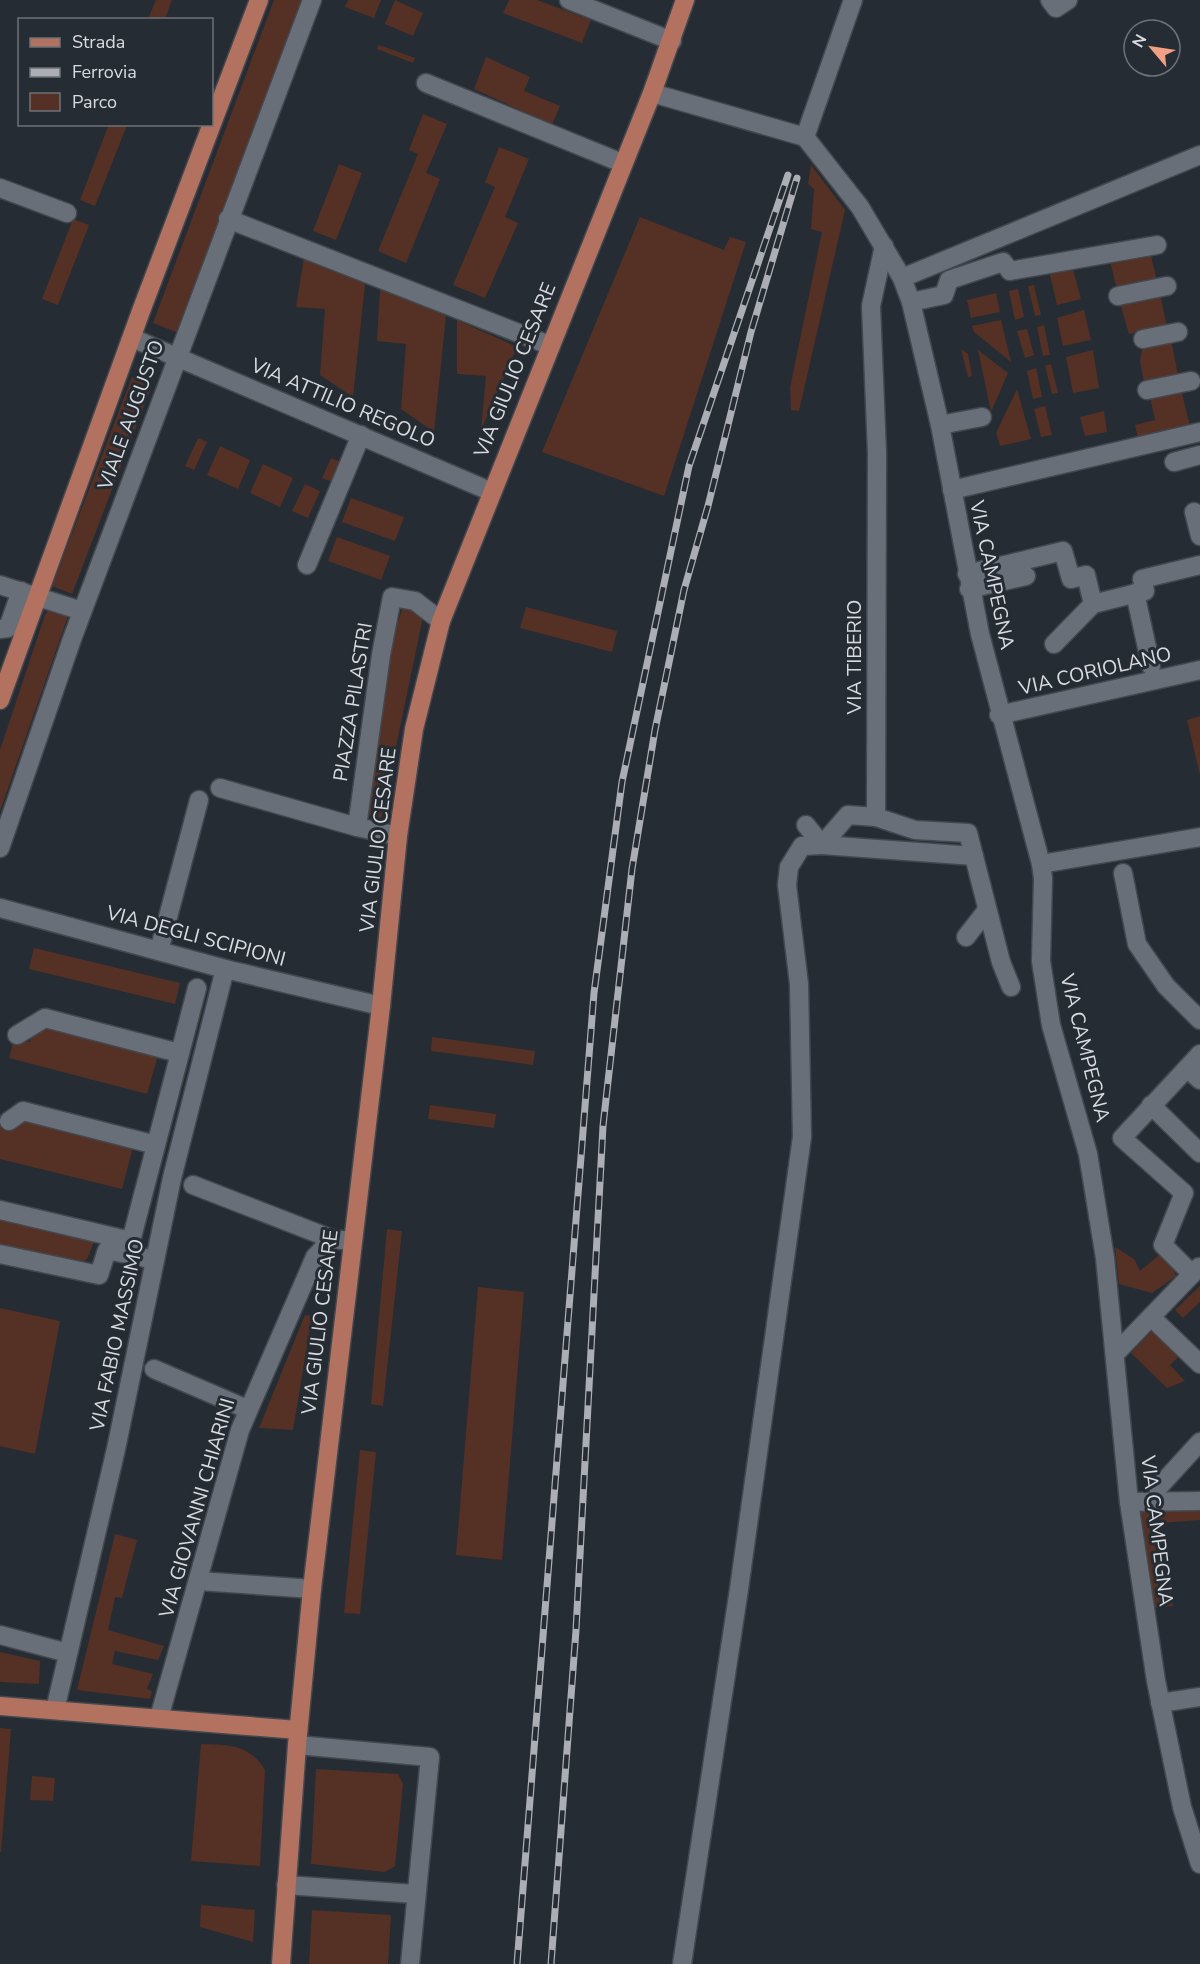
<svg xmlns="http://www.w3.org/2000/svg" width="1200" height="1964" font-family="'Nunito Sans',sans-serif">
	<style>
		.green { fill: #553025 }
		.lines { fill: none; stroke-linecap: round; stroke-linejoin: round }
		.minor-casing { stroke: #43484e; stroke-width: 21 }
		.major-casing { stroke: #43484e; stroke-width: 21 }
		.minor { stroke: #696f78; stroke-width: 18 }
		.major { stroke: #b37160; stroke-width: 18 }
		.rail-casing { stroke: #abafb5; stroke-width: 7 }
		.rail { stroke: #262c33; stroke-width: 4.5; stroke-dasharray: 14; stroke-linecap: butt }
		.labels { text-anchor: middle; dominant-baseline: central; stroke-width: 6; stroke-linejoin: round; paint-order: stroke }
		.street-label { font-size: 20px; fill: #d8dbe0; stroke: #262c33 }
	</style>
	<rect width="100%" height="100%" fill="#262c33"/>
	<g class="green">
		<path d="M156,0H172L165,19H148Z"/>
		<path d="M274,0H306L176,332L153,323Z"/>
		<path d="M348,0H381L374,18L345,7Z"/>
		<path d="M395,0L423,13L413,36L385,24Z"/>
		<path d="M509,0H537L591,20L582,43L503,13Z"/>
		<path d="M379,45L415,58L413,63L377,49Z"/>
		<path d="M486,57L530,77L524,91L560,106L552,125L474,89Z"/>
		<path d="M423,114L447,124L426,173L440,179L406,263L378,251L418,154L409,150Z"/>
		<path d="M109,124L127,125L95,206L80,200Z"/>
		<path d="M499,147L529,159L505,217L518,223L485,298L453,285L495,187L485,182Z"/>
		<path d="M339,164L362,173L336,240L313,231Z"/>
		<path d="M811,165L845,210L799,411L791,410L790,388L822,232L811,229L814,189L808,184Z"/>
		<path d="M640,217L724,250L730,237L746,242L664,496L542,452Z"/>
		<path d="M73,219L89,225L58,305L42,299Z"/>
		<path d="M1150,252L1157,281L1117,290L1110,261Z"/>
		<path d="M304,258L365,284L353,397L320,375L325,309L296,307Z"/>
		<path d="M1072,266L1081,299L1057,305L1049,271Z"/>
		<path d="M1034,285L1041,315L1035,316L1028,286Z"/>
		<path d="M380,288L446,316L434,432L401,409L406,344L377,341Z"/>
		<path d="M1018,289L1024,317L1015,320L1009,291Z"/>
		<path d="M996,293L1000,312L971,318L967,300Z"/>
		<path d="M1160,294L1167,327L1129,334L1120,303Z"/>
		<path d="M1084,310L1091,340L1063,346L1057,318Z"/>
		<path d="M457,320L517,347L481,430L486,376L457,374Z"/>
		<path d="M1001,320L1011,362L974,332L972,326Z"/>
		<path d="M1044,325L1050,355L1043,356L1037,327Z"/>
		<path d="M1027,329L1034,355L1025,358L1017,331Z"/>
		<path d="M1171,340L1178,375L1144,382L1140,361L1142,349Z"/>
		<path d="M961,349L968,354L972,376L968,377Z"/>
		<path d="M978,350L1008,373L991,412Z"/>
		<path d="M1093,350L1099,388L1073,393L1066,357Z"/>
		<path d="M1051,364L1058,393L1052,394L1045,366Z"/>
		<path d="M1036,368L1042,397L1033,399L1027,371Z"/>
		<path d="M132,377L152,385L72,594L52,586Z"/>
		<path d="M1017,389L1031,439L1000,446L996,433Z"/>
		<path d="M1181,389L1190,427L1138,439L1135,425L1155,420L1150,397Z"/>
		<path d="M1045,406L1052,435L1041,437L1034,409Z"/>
		<path d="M1104,411L1107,432L1085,436L1080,417Z"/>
		<path d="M198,438L207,442L194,470L185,466Z"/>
		<path d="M220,446L250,460L238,489L207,475Z"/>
		<path d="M331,458L341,462L333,482L322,478Z"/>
		<path d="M263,464L293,478L280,507L250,493Z"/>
		<path d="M305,484L320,491L308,518L292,511Z"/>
		<path d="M351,498L404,517L395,541L342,522Z"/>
		<path d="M337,537L390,556L381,580L328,561Z"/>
		<path d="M404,604L423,617L381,819L369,816L388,651Z"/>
		<path d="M51,607L67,612V619L0,811V750L45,615Z"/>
		<path d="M526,607L617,631L612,652L520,628Z"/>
		<path d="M1200,716V775L1187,720Z"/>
		<path d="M34,948L180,983L175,1004L29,969Z"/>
		<path d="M40,1025L159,1052L147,1094L9,1058L14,1040L30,1042L33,1030Z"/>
		<path d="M432,1037L535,1051L533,1065L431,1051Z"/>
		<path d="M430,1105L496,1114L494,1128L428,1119Z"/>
		<path d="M25,1120L133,1147L122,1189L0,1159V1125L17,1127Z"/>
		<path d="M0,1214L96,1237L87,1259L81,1263L0,1246Z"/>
		<path d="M387,1229L402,1231L383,1406L371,1404Z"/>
		<path d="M1115,1247L1134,1259L1140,1271L1165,1250L1176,1276L1152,1293L1119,1284Z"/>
		<path d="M1200,1286V1302L1183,1318L1175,1310Z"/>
		<path d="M478,1287L524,1292L502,1560L456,1555Z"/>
		<path d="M0,1308L60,1321L35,1454L0,1446Z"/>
		<path d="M305,1315L312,1316L293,1430L259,1428Z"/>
		<path d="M1153,1330L1179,1356L1170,1365L1185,1381L1167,1388L1131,1353Z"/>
		<path d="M360,1450L376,1452L360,1614L344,1613Z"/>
		<path d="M1200,1508V1520L1161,1523L1173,1606L1155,1608L1141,1512L1143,1510Z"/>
		<path d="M115,1534L137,1540L122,1598L115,1597L108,1630L164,1646L158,1660L115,1651L112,1664L153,1674L147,1689L152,1691L150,1699L77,1690Z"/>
		<path d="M0,1652L40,1661L39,1684L0,1682Z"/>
		<path d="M0,1728L11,1729L1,1852H0Z"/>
		<path d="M201,1744C229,1745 249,1744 265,1770L260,1866L191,1861Z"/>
		<path d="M316,1769L398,1774L403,1784L395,1866L385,1872L311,1864Z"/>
		<path d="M32,1776L55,1778L53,1801L30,1800Z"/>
		<path d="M201,1905L255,1910L253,1942L200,1927Z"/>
		<path d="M312,1910L391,1915L388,1964H309Z"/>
	</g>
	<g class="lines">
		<defs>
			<g id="minor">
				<path d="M569,0L672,41"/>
				<path d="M1050,0L1056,8L1068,0"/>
				<path d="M426,83L622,163"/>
				<path d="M652,93L805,137"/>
				<path d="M805,137L860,207L902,278L911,302L940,425L980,634L1041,864L1043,878L1041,961L1051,1025L1088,1154L1105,1258L1129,1502L1156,1681L1182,1807L1200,1864"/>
				<path d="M805,137L853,0"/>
				<path d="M0,188L67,213"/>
				<path d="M228,219L549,345"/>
				<path d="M884,246L871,306L877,453L876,817L915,830L968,833L1001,962L1011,987"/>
				<path d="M902,278L1200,155"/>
				<path d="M1118,296L1167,286"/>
				<path d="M911,302L944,295L949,280L1003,262L1010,271L1157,245"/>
				<path d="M132,338L492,492"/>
				<path d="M1143,339L1178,332"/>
				<path d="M1147,390L1191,381"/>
				<path d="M940,425L982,417"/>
				<path d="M1174,462L1200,455"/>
				<path d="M952,490L1200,432"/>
				<path d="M1194,512L1200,536"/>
				<path d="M307,565L361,435"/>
				<path d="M967,574L1063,551L1071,579L1086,575L1093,604"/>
				<path d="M0,585L82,611"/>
				<path d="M969,589L1026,576"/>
				<path d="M1135,593L1151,666"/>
				<path d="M0,629L8,628L21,591"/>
				<path d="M1054,644L1093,604L1145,591L1142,579L1200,565"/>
				<path d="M999,715L1200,670"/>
				<path d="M220,788L357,827"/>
				<path d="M876,817L848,815L822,845L974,856"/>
				<path d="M806,825L822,845"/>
				<path d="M398,836L357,827L381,655L392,597L415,601L441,621"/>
				<path d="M0,848L72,639L312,0"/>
				<path d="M1041,864L1200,837"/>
				<path d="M1123,873L1137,944L1166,986L1200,1020"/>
				<path d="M0,908L225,969L381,1006"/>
				<path d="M966,937L987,910"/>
				<path d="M159,951L199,800"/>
				<path d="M17,1035L45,1018L179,1053"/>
				<path d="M1187,1068L1200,1080"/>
				<path d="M1151,1105L1200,1153"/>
				<path d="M9,1121L23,1111L156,1145"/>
				<path d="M193,1185L332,1239"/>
				<path d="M0,1210L131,1241L197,988"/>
				<path d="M0,1254L99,1275L107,1250L155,1260"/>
				<path d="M1192,1274L1163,1245L1184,1193L1122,1138L1200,1054"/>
				<path d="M1151,1317L1200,1364"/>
				<path d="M1115,1354L1199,1267"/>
				<path d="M154,1369L247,1409"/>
				<path d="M1158,1488L1200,1442"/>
				<path d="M1129,1502L1200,1501"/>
				<path d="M199,1581L312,1589"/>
				<path d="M0,1635L68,1653"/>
				<path d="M1160,1703L1200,1697"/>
				<path d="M55,1710L116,1449L172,1178L225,969"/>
				<path d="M159,1718L240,1430L315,1257L332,1239L352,1241"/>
				<path d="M297,1745L430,1757L410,1964"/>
				<path d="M286,1885L415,1894"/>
				<path d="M682,1964L739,1589L802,1137L799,984L787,885L789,867L802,846L822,845"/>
			</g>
			<g id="major">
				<path d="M0,700L141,311L259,0"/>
				<path d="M0,1706L298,1730"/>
				<path d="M281,1964L297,1745L312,1589L381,1006L398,836L414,729L441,621L652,93L685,0"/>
			</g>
		</defs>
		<use href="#minor" class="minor-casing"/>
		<use href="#major" class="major-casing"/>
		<use href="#minor" class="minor"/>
		<use href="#major" class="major"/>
		<defs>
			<g id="rail">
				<path d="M517,1964L594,993L622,782L689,466L788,175"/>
				<path d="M551,1964L576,1630L603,1126L632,869L655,730L684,590L708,506L751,332L797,178"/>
			</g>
		</defs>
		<use href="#rail" class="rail-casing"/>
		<use href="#rail" class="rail"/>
	</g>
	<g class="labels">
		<g class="street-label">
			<text transform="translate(515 370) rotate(-68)">VIA GIULIO CESARE</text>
			<text transform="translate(343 403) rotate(23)">VIA ATTILIO REGOLO</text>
			<text transform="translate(131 415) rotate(-70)">VIALE AUGUSTO</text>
			<text transform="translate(992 575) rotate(78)">VIA CAMPEGNA</text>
			<text transform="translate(854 657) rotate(-90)">VIA TIBERIO</text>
			<text transform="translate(1095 671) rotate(-13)">VIA CORIOLANO</text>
			<text transform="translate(353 702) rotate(-81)">PIAZZA PILASTRI</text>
			<text transform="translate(378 840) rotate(-83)">VIA GIULIO CESARE</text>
			<text transform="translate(196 936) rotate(15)">VIA DEGLI SCIPIONI</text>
			<text transform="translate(1085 1048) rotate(76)">VIA CAMPEGNA</text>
			<text transform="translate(320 1322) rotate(-83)">VIA GIULIO CESARE</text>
			<text transform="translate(117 1335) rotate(-78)">VIA FABIO MASSIMO</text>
			<text transform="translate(197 1508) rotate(-74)">VIA GIOVANNI CHIARINI</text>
			<text transform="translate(1157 1531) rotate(83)">VIA CAMPEGNA</text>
		</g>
	</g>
	<rect x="18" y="18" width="195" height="108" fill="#262c33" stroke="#6d7278" stroke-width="1.5"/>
	<rect x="30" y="38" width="30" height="9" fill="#b37160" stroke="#6d7278" stroke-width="1.5"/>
	<text x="72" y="48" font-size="18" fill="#d8dbe0">Strada</text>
	<rect x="30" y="68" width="30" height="9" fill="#abafb5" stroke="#6d7278" stroke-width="1.5"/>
	<text x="72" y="78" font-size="18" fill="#d8dbe0">Ferrovia</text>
	<rect x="30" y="93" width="30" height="18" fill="#553025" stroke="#6d7278" stroke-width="1.5"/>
	<text x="72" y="108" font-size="18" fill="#d8dbe0">Parco</text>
	<g transform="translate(1152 48) rotate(299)"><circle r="28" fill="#262c33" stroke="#6d7278" stroke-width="1.5"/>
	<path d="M0-4.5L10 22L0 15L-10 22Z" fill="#f39f84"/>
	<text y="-9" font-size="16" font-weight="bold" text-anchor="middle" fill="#d8dbe0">N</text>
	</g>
</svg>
